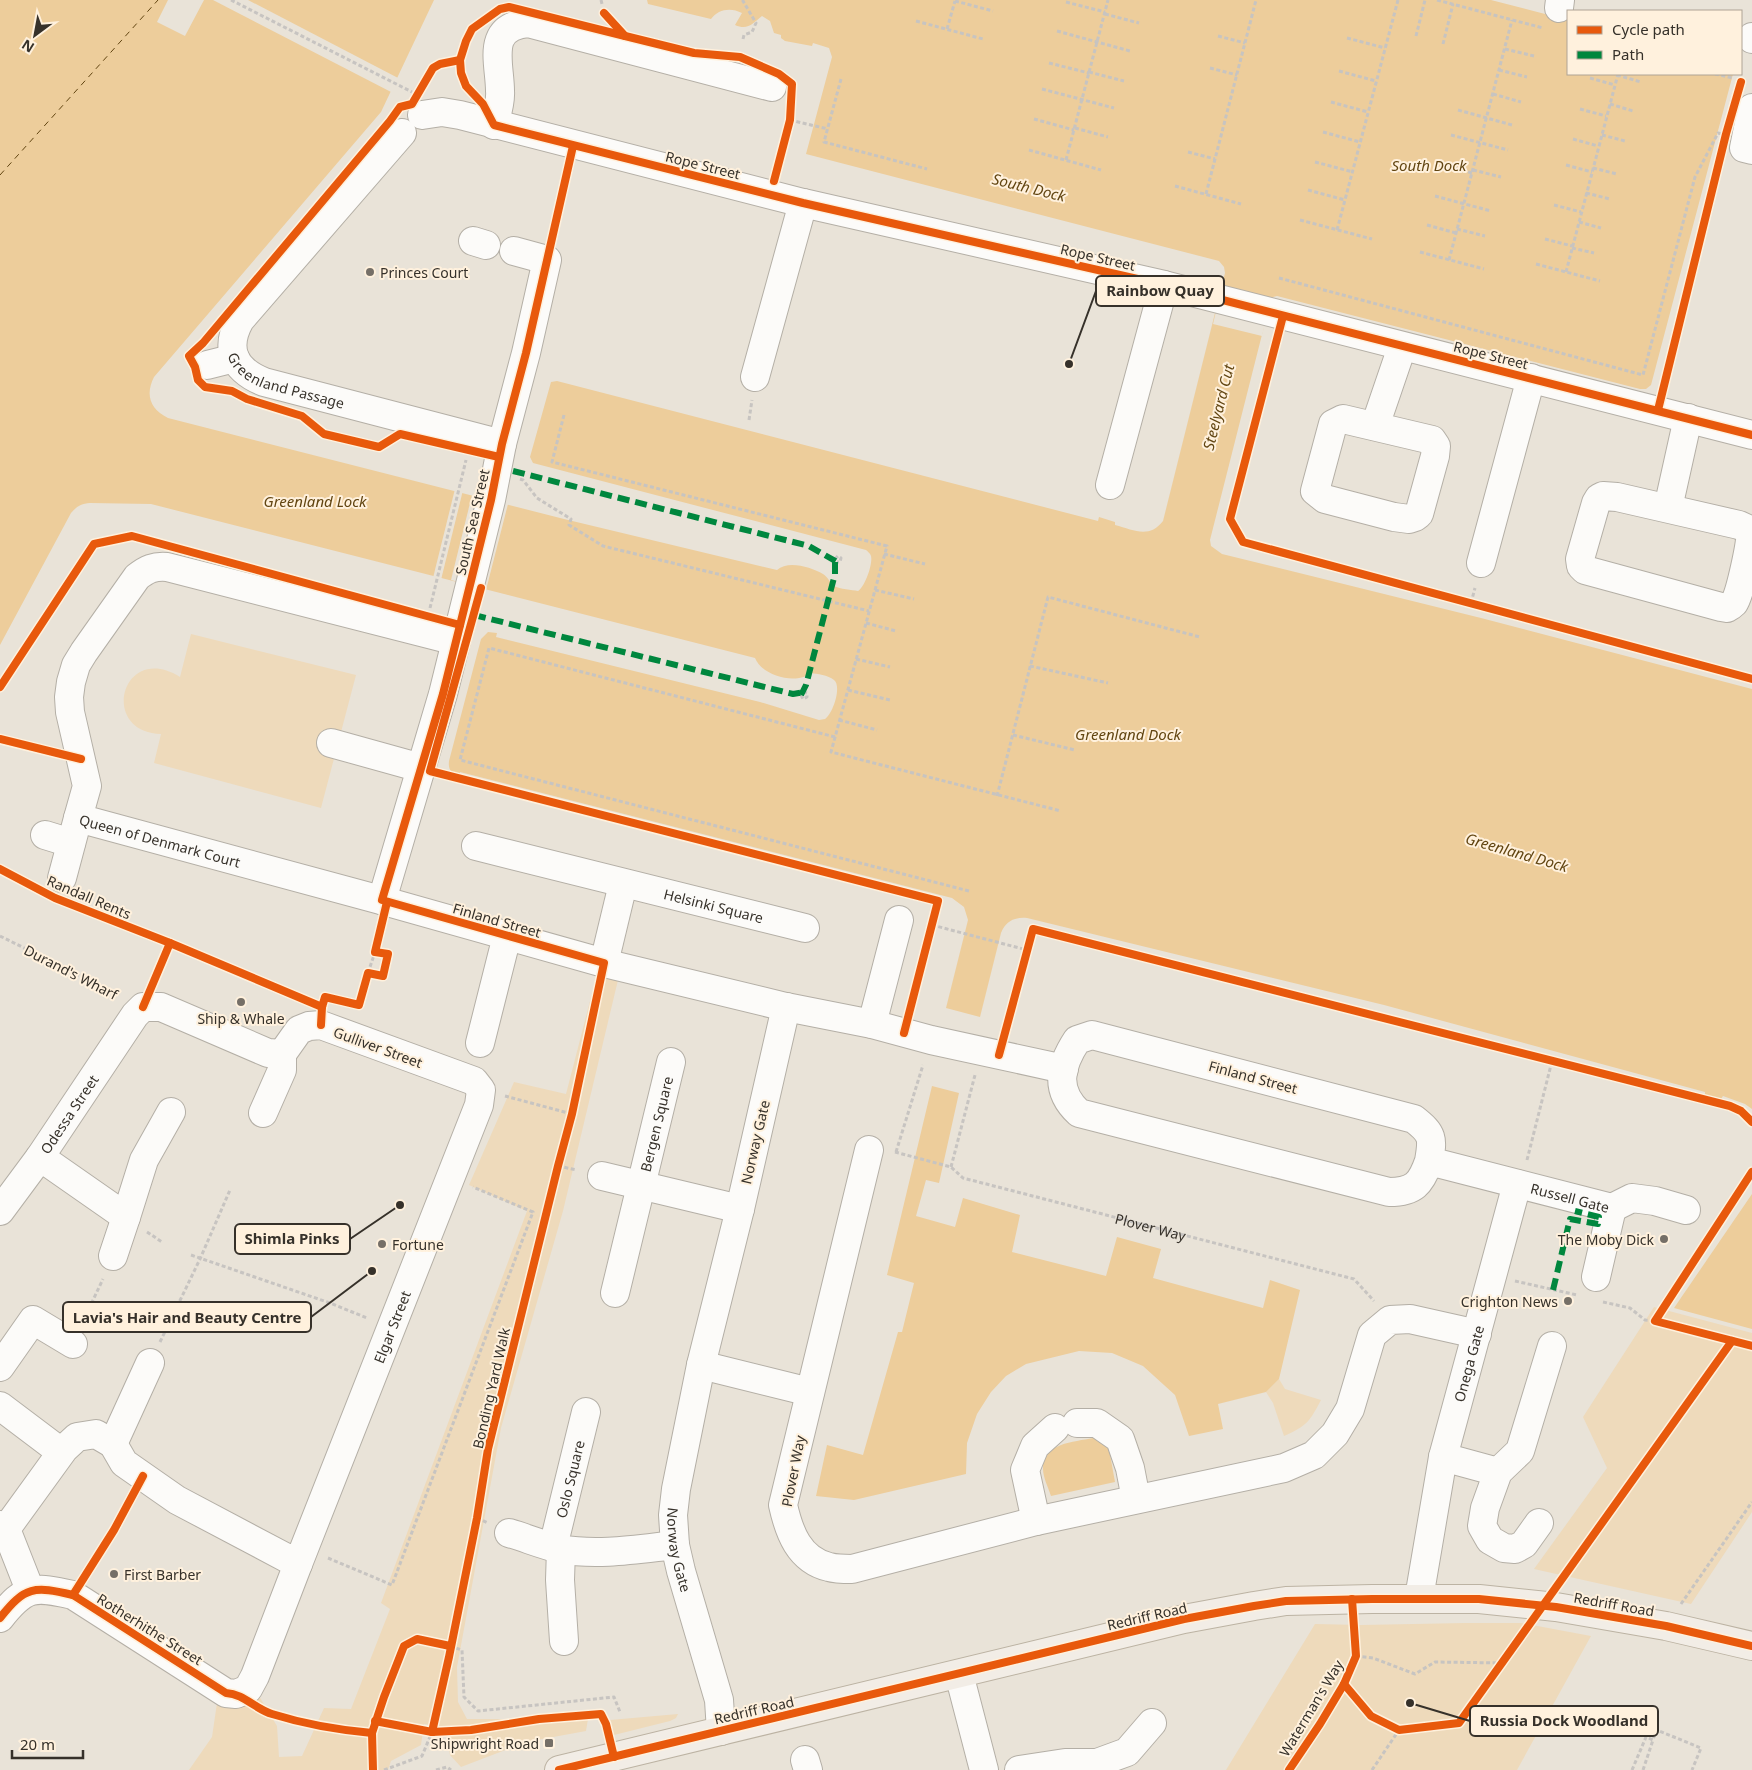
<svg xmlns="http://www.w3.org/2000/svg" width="1752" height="1770" font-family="'Noto Sans',sans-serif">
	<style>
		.green { fill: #eedabb }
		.water { fill: #edcd9b }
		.pier { fill: #e9e3d8 }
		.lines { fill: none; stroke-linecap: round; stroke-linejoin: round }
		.ferry { stroke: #624511; stroke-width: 1; stroke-dasharray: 6 5; stroke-linecap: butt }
		.minor-casing { stroke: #b4afa6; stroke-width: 30 }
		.major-casing { stroke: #bcb3a3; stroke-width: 30 }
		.path { stroke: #c7c4c1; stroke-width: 3; stroke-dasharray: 4 2.5; stroke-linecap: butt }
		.minor { stroke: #fcfbf9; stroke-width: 28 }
		.major { stroke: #f2ede6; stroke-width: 28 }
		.quiet { stroke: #00873e; stroke-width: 6; stroke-dasharray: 12 6; stroke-linecap: butt }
		.cycleway-casing { stroke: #fff1dd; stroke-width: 11 }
		.cycleway { stroke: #e8590c; stroke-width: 8 }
		.poi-dot { fill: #756f67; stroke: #fff1dd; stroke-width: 2 }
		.labels { text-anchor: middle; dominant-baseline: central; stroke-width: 4; stroke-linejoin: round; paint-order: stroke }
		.street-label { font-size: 14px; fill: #36312a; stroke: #fff1dd }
		.poi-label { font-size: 14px; fill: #36312a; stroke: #fff1dd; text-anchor: start }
		.water-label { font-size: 15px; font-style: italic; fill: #624511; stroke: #fff1dd }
		.leader { fill: none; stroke: #36312a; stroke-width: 2 }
		.callout-dot { fill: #36312a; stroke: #fff1dd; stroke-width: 2 }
		.callout { fill: #fff1dd; stroke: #36312a; stroke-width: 2 }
		.callout-label { font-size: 15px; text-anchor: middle; font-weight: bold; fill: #36312a }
	</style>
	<rect width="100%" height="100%" fill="#e9e3d8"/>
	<g class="green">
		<path d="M191,634L356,675L321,808L154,763L161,734C98,732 122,641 180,677Z"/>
		<path d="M596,978L618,980L563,1211L501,1428L457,1667L458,1702L467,1719H588L586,1731L526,1742L461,1767L450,1755L445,1727L424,1724L421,1745L391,1761L388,1770H189L212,1737L217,1703L256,1691L277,1726L279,1757L302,1756L324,1708L351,1709L390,1609L381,1603L527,1211L469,1185L514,1082L566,1094Z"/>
		<path d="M1654,1307L1752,1333V1512L1691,1604L1534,1569L1607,1468L1583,1417Z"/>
		<path d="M1279,1379L1285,1389L1321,1400C1310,1421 1307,1426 1284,1436L1273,1403L1266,1392Z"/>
		<path d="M1465,1623H1521L1591,1636L1517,1770H1226L1315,1624L1361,1625Z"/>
		<path d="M678,1714L676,1718L670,1721L614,1735L610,1720Z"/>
	</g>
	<g class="water">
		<path d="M0,0H434L381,112L154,377C145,395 150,409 168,418L564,519L777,570C788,560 811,567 823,574C828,577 830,583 834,586C840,589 852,590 858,591C865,587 873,564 871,556C870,553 868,552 866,550L533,463L530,457L551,382L557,381L1098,521L1099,517L1115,522V525C1134,530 1149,539 1163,521L1225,273L1224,267L1219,261L806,154L832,57L829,48L813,43L812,46L785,41L781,38V35L774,33L770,21L762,16C753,23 748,31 735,25L742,13C731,7 718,9 711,19L648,4L647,0H1491L1568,20V74H1733L1651,385L1646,389H1640L1277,296L1273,297L1270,303L1210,540L1211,546L1222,554L1481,618L1752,689V1109L1745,1104L1723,1096L1721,1099L1705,1095V1092L1384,1005L1027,918C1014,917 1006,921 1001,933L980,1017L946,1008L968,920L964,907L952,898L460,772L459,776C451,773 448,770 449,761L481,639L488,632L497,633L496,637L760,702L819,720L825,719C833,714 842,686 834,680C828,675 817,674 811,673C796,685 762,676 755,658L151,504L90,503C81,504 77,506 71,513L0,645Z"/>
		<path d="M932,1086L959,1093L939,1183L926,1180L916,1216L955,1227L963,1198L1020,1215L1012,1252L1106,1276L1117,1237L1161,1249L1153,1278L1263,1308L1270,1280L1300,1290L1279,1379L1266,1392L1218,1404L1223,1429L1189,1436L1175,1395L1143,1366L1112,1353L1079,1351L1026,1364L1006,1376L991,1392L977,1414L967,1443L966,1474L854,1500L816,1496L827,1445L863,1455L898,1332H902L914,1283L887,1275Z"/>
		<path d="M1752,1194V1329L1674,1308Z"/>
		<path d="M1093,1438L1109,1449L1115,1482L1051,1496C1048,1487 1043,1477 1043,1469C1042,1443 1074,1442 1093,1438Z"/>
	</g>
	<g class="pier">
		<path d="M168,0H204L185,36L157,22Z"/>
		<path d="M213,0H248L400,79L393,93Z"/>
		<path d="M1221,290L1270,303L1262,336L1213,324Z"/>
		<path d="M455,489L463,490L441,580L433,578Z"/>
		<path d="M472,495L508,504L486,590L451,580Z"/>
	</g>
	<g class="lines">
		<path class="ferry" d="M0,175L158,0"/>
		<defs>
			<g id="minor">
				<path d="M1559,8L1560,0"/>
				<path d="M1752,39V37"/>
				<path d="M1752,108L1744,148L1752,150"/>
				<path d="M422,115L442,112L460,115L803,203L1164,285L1752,435"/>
				<path d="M494,125C497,114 501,102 500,91C500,63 485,27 528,23L772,87"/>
				<path id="s2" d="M402,133L240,320C224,349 234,370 264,382L502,444"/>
				<path d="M473,241L486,245"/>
				<path d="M207,365L235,358"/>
				<path d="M755,377L803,203"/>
				<path d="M1343,419L1432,440L1436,446L1435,456L1419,514L1415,517L1409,519L1394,517L1325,499L1315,491L1333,424Z"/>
				<path d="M1375,426L1402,347"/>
				<path d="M1110,485L1164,285"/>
				<path d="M1603,496L1617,497L1739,525L1750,530C1752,541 1740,594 1734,603C1731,606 1731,606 1727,608L1721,607L1585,570L1581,566L1580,559L1596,503L1599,498Z"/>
				<path d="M1668,508L1688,418"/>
				<path d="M1481,563L1531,378"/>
				<path id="s3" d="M456,641L167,567C154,566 147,569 137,577L84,652L76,665L71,682L69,697L70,712L87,786L78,818L377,899L604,963L786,1007L872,1024L931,1040L1064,1069"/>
				<path d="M331,743L421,768"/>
				<path d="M45,835L71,843"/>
				<path id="s4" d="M476,846L805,928"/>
				<path d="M62,878L78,818"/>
				<path d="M382,900L443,694L491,500L502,444L526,353L547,260L514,251"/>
				<path d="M604,963L623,884"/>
				<path d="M786,1007L740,1209L701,1365L810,1392"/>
				<path d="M872,1024L899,920"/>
				<path d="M480,1043L507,936"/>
				<path d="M869,1150L783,1505C789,1532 799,1560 829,1567C836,1569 845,1569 852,1569L1036,1521L1284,1468L1314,1455L1335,1434L1350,1409L1372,1335L1390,1320L1410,1319L1477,1334"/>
				<path d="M40,1157L126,1217L144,1160L171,1112"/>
				<path id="s5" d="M1429,1161C1433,1138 1433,1134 1414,1119L1092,1035L1077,1040C1060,1066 1054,1090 1079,1113L1389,1192C1414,1192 1421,1184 1429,1161L1612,1208L1596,1277"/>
				<path d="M602,1176L740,1209"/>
				<path d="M1612,1208L1632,1198L1655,1201L1686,1210"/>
				<path id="s6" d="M0,1211L40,1157L135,1015L143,1007H161L268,1053L282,1054"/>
				<path d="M113,1256L126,1217"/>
				<path id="s7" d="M615,1293L671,1062"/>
				<path id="s8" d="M701,1365L676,1489L673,1515L675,1545L681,1571L719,1700L721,1731"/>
				<path d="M0,1367L33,1320L73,1344"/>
				<path d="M0,1406L61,1452"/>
				<path d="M1077,1423H1097L1120,1439L1130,1468L1136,1499"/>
				<path d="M113,1444L150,1363"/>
				<path d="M1443,1457L1498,1472"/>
				<path d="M1036,1521L1025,1470L1035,1446L1055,1428"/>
				<path d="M1539,1523L1524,1544L1515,1549L1504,1548L1490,1540L1482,1526L1485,1508L1498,1472L1520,1451L1552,1346"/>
				<path d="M0,1525L6,1529L30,1590"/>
				<path id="s9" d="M6,1529L64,1449L77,1437L96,1434L113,1444L124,1463L177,1500L298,1564L479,1105L481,1090L474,1081L321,1025L309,1026L299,1030L282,1054V1070L263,1113"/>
				<path d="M509,1533C526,1538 543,1545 560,1549C598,1556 638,1549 675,1545"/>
				<path id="s10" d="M553,1547L586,1412"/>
				<path d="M561,1549L560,1580L564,1641"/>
				<path id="s11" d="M1419,1598L1443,1457L1517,1184"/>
				<path d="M0,1618C25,1586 34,1586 73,1595L226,1693L236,1694L248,1689L255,1676L298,1564"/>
				<path d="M959,1674L984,1770"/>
				<path d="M805,1760L808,1770"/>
				<path d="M1019,1770L1065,1763H1097L1127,1752L1152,1723"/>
			</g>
			<path id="major" d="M559,1770L1184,1619L1254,1606L1286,1601L1372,1599H1479L1556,1607L1666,1626L1752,1646"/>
		</defs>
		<use href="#minor" class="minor-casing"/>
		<use href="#major" class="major-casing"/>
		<g class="path">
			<path d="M231,0L412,92"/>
			<path d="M601,0L602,4"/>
			<path d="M1437,0L1543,28"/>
			<path d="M955,1L993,11"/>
			<path d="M1066,2L1105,12"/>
			<path d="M1105,14L1139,23"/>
			<path d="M916,21L983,39"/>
			<path d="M947,29L955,1"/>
			<path d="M1057,31L1130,51"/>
			<path d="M1218,36L1245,43"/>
			<path d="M1416,36L1425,0"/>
			<path d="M1347,38L1385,48"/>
			<path d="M743,39L744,35L752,32L756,23L743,1L745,0"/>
			<path d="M1443,44L1453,4"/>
			<path d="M1505,49L1534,56"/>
			<path d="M1049,63L1089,73"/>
			<path d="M1210,68L1237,75"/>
			<path d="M1499,70L1527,77"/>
			<path d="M1339,71L1376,81"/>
			<path d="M1089,72L1124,81"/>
			<path d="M1715,74L1733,78"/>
			<path d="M1617,75L1641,82"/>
			<path d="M1590,78L1615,85"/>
			<path d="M841,79L824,142L927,169"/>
			<path d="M1042,89L1114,108"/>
			<path d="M1493,94L1521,102"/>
			<path d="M1331,102L1368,112"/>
			<path d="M1610,104L1633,111"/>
			<path d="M1580,109L1606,116"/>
			<path d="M1458,110L1512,125"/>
			<path d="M1034,119L1074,130"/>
			<path d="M790,120L828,129"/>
			<path d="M1075,128L1108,137"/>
			<path d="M1323,132L1360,142"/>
			<path d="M1451,135L1508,150"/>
			<path d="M1602,135L1625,141"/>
			<path d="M1573,139L1598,146"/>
			<path d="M1029,150L1101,170"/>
			<path d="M1188,152L1215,159"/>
			<path d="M1066,160L1108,0"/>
			<path d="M1315,162L1353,172"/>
			<path d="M1443,165L1472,173"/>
			<path d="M1566,165L1592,172"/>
			<path d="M1593,168L1617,174"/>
			<path d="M1473,170L1501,177"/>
			<path d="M1175,186L1241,204"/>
			<path d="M1308,190L1345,200"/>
			<path d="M1586,193L1610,199"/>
			<path d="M1206,194L1256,0"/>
			<path d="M1435,196L1491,211"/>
			<path d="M1554,205L1581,212"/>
			<path d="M1300,220L1372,239"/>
			<path d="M1579,222L1601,228"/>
			<path d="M1427,225L1456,233"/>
			<path d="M1457,229L1485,236"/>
			<path d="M1337,230L1398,0"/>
			<path d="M1545,239L1572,246"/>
			<path d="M1572,248L1594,253"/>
			<path d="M1420,252L1484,269"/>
			<path d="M1449,260L1512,20"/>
			<path d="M1536,264L1600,281"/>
			<path d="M1566,272L1618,74"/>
			<path d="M1279,278L1643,375L1695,177L1718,133L1722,134"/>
			<path d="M564,415L552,462L887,546L831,752L1061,811"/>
			<path d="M749,420L752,400"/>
			<path d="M520,479L523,480L537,498L571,519L569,525L603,546L869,611"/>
			<path d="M884,554L925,564"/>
			<path d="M835,559L838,556L841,558L840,562H837"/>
			<path d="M875,590L914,599"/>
			<path d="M1471,603L1475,588"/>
			<path d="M430,608L466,460"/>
			<path d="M866,623L896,631"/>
			<path d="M856,659L890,667"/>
			<path d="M1030,666L1108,683"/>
			<path d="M848,690L890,700"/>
			<path d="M801,695L803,699L807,697V693L804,692"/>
			<path d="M839,720L877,730"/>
			<path d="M1013,735L1075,750"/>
			<path d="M835,737L489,648L460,760L969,891"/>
			<path d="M0,739L53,752"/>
			<path d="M997,796L1048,597L1200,637"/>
			<path d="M932,925L1027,950"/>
			<path d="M0,936L119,995"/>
			<path d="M368,973L375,952"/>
			<path d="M505,1096L572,1114"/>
			<path id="s1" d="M895,1152L951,1167L963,1178L1354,1279L1374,1301"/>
			<path d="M896,1152L923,1065"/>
			<path d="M1527,1160L1552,1061"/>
			<path d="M558,1166L577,1170"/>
			<path d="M951,1167L975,1075"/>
			<path d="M147,1232L162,1242"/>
			<path d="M191,1255L330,1303L367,1318"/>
			<path d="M1515,1281L1577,1295"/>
			<path d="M1603,1302L1630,1308L1645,1320L1655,1321"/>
			<path d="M83,1321L103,1279"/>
			<path d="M160,1342L200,1259L230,1190"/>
			<path d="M477,1518L488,1523"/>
			<path d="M328,1558L392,1585L533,1212L473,1187"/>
			<path d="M86,1575L114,1530L131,1498"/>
			<path d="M1681,1604L1752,1502"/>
			<path d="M450,1646L462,1650L464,1697L478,1711L614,1697L620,1712"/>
			<path d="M1356,1656L1373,1658L1415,1674L1435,1662L1503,1663"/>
			<path d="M601,1714L608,1732"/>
			<path d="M1642,1724L1701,1748L1692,1770"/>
			<path d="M384,1770L422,1756L432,1732"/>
			<path d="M436,1770L447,1767L451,1770"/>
			<path d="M1372,1770L1399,1730"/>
			<path d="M1632,1770L1646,1737L1653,1740L1656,1729"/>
			<path d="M1643,1770L1653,1740"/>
		</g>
		<use href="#minor" class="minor"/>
		<use href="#major" class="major"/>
		<g class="quiet">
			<path d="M513,471L809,546L837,562"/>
			<path d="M474,615L793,694L804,692"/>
			<path d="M801,695L806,685L835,574V559"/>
			<path d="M1553,1290L1570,1219L1598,1224L1599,1217L1575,1211"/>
		</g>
		<defs>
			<g id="cycleway">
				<path d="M604,13L625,36L694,53L740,57L779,74L792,84L790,120L774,181"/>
				<path d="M625,36L509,7L500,9L472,29L466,41L460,60L461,73L466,86L483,104L494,125L803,203L1164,285L1752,435"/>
				<path d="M460,60L440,64L433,68L412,104L400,107L390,121L203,343L189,356L195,367L198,380L205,387L232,391L247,399L302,416L324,434L379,447L400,434L499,457"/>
				<path d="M1283,316L1230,519L1243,542L1752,679"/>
				<path d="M1658,410L1726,134L1741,82"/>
				<path d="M481,588L430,771L938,901L904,1033"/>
				<path d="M0,687L94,544L132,536L460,625"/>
				<path d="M0,739L81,759"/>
				<path d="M0,869L55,898L170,943L322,1007"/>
				<path d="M143,1007L170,943"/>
				<path d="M321,1025L322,1007L325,997L359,1005L368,973L383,976L388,954L375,952L387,902"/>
				<path d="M999,1055L1033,929L1730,1106L1741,1111L1752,1122"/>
				<path d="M1752,1172L1655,1321L1752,1346"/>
				<path d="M73,1595L114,1530L143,1476"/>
				<path d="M0,1618C25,1586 34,1586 73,1595L226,1693C244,1694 255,1709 272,1714C304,1724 339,1730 372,1733"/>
				<path d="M1344,1684L1371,1716L1399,1730L1459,1723L1732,1341"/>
				<path d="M375,1721L432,1732L471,1730L539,1719L601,1714L606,1724L614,1757"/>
				<path d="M432,1732L449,1657L477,1518L488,1449L558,1166L572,1114L604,963L382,900L443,694L491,500L502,444L526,353L573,146"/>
				<path d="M373,1770L372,1733L384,1697L404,1646L417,1639L450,1646"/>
				<path d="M559,1770L1184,1619L1254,1606L1286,1601L1372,1599H1479L1556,1607L1666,1626L1752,1646"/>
				<path d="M1289,1770L1320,1724L1344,1684L1356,1656L1352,1599"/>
			</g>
		</defs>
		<use href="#cycleway" class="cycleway-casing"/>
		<use href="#cycleway" class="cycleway"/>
	</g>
	<g class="poi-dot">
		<circle cx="370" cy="272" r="5"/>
		<circle cx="241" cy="1002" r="5"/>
		<circle cx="1664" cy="1239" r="5"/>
		<circle cx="382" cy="1244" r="5"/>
		<circle cx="1568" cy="1301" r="5"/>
		<circle cx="114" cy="1574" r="5"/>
		<rect x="544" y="1738" width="10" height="10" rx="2.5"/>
	</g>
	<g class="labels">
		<g class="street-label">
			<text transform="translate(703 165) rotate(14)">Rope Street</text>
			<text transform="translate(1098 257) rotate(13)">Rope Street</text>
			<text transform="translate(1491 355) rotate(14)">Rope Street</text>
			<text stroke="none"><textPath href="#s2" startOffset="345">Greenland Passage</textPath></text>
			<text transform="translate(472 522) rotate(-77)">South Sea Street</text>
			<text stroke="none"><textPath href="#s3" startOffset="680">Queen of Denmark Court</textPath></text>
			<text transform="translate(89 897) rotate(23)">Randall Rents</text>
			<text stroke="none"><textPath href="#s4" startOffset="245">Helsinki Square</textPath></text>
			<text transform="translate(497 920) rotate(16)">Finland Street</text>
			<text transform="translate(71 972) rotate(27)">Durand's Wharf</text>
			<text transform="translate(378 1047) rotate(20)">Gulliver Street</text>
			<text transform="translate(1253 1077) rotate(15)">Finland Street</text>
			<text stroke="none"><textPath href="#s6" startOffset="119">Odessa Street</textPath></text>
			<text stroke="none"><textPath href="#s7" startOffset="174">Bergen Square</textPath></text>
			<text transform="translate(755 1142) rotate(-77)">Norway Gate</text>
			<text stroke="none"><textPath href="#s5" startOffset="1000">Russell Gate</textPath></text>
			<text stroke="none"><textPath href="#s1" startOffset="268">Plover Way</textPath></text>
			<text stroke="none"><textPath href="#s9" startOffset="634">Elgar Street</textPath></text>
			<text stroke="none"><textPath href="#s11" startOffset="240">Onega Gate</textPath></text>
			<text transform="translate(491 1388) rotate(-77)">Bonding Yard Walk</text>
			<text transform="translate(793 1471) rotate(-79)">Plover Way</text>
			<text stroke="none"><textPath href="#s10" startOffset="70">Oslo Square</textPath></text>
			<text stroke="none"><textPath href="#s8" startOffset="188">Norway Gate</textPath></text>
			<text transform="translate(1614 1604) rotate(10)">Redriff Road</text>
			<text transform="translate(1147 1616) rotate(-13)">Redriff Road</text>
			<text transform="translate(150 1629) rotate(32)">Rotherhithe Street</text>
			<text transform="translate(1311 1708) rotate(-59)">Waterman's Way</text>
			<text transform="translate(754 1710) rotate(-13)">Redriff Road</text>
		</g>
		<g class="poi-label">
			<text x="380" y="272">Princes Court</text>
			<text x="241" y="1018" text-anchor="middle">Ship &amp; Whale</text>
			<text x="1654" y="1239" text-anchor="end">The Moby Dick</text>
			<text x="392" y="1244">Fortune</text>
			<text x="1558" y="1301" text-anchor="end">Crighton News</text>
			<text x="124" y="1574">First Barber</text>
			<text x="539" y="1743" text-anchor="end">Shipwright Road</text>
		</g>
		<g class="water-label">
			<text x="1429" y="165">South Dock</text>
			<text transform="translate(1029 187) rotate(14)">South Dock</text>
			<text transform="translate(1218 407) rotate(-76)">Steelyard Cut</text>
			<text x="315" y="501">Greenland Lock</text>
			<text x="1128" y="734">Greenland Dock</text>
			<text transform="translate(1517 852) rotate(16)">Greenland Dock</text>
		</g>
	</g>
	<path class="leader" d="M1069 364L1096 291M400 1205L350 1239M372 1271L311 1317M1410 1703L1470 1721"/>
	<g class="callout-dot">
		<circle cx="1069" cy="364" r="5"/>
		<circle cx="400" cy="1205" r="5"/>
		<circle cx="372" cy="1271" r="5"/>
		<circle cx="1410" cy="1703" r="5"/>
	</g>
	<g class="callout">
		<rect x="1096" y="276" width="128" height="30" rx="5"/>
		<rect x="235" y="1224" width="115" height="30" rx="5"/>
		<rect x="63" y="1302" width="248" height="30" rx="5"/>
		<rect x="1470" y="1706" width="188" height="30" rx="5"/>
	</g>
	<g class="callout-label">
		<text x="1160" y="296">Rainbow Quay</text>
		<text x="292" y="1244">Shimla Pinks</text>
		<text x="187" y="1323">Lavia's Hair and Beauty Centre</text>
		<text x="1564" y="1726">Russia Dock Woodland</text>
	</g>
	<rect x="1567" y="10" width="175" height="65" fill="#fff1dd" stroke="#afa495"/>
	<rect x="1577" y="26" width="25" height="8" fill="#e8590c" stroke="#afa495"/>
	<text x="1612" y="35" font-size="15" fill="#36312a">Cycle path</text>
	<rect x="1577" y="51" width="25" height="8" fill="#00873e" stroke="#afa495"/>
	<text x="1612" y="60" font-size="15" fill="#36312a">Path</text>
	<g transform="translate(35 35) rotate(212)" stroke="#fff1dd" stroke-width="4" paint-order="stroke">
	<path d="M0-4L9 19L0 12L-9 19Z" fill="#36312a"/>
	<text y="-8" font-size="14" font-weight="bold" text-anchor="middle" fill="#36312a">N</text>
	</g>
	<path d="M12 1750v8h71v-8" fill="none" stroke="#36312a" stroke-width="2.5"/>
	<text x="20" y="1750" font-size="15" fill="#36312a" stroke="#fff1dd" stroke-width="4" paint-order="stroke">20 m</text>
</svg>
